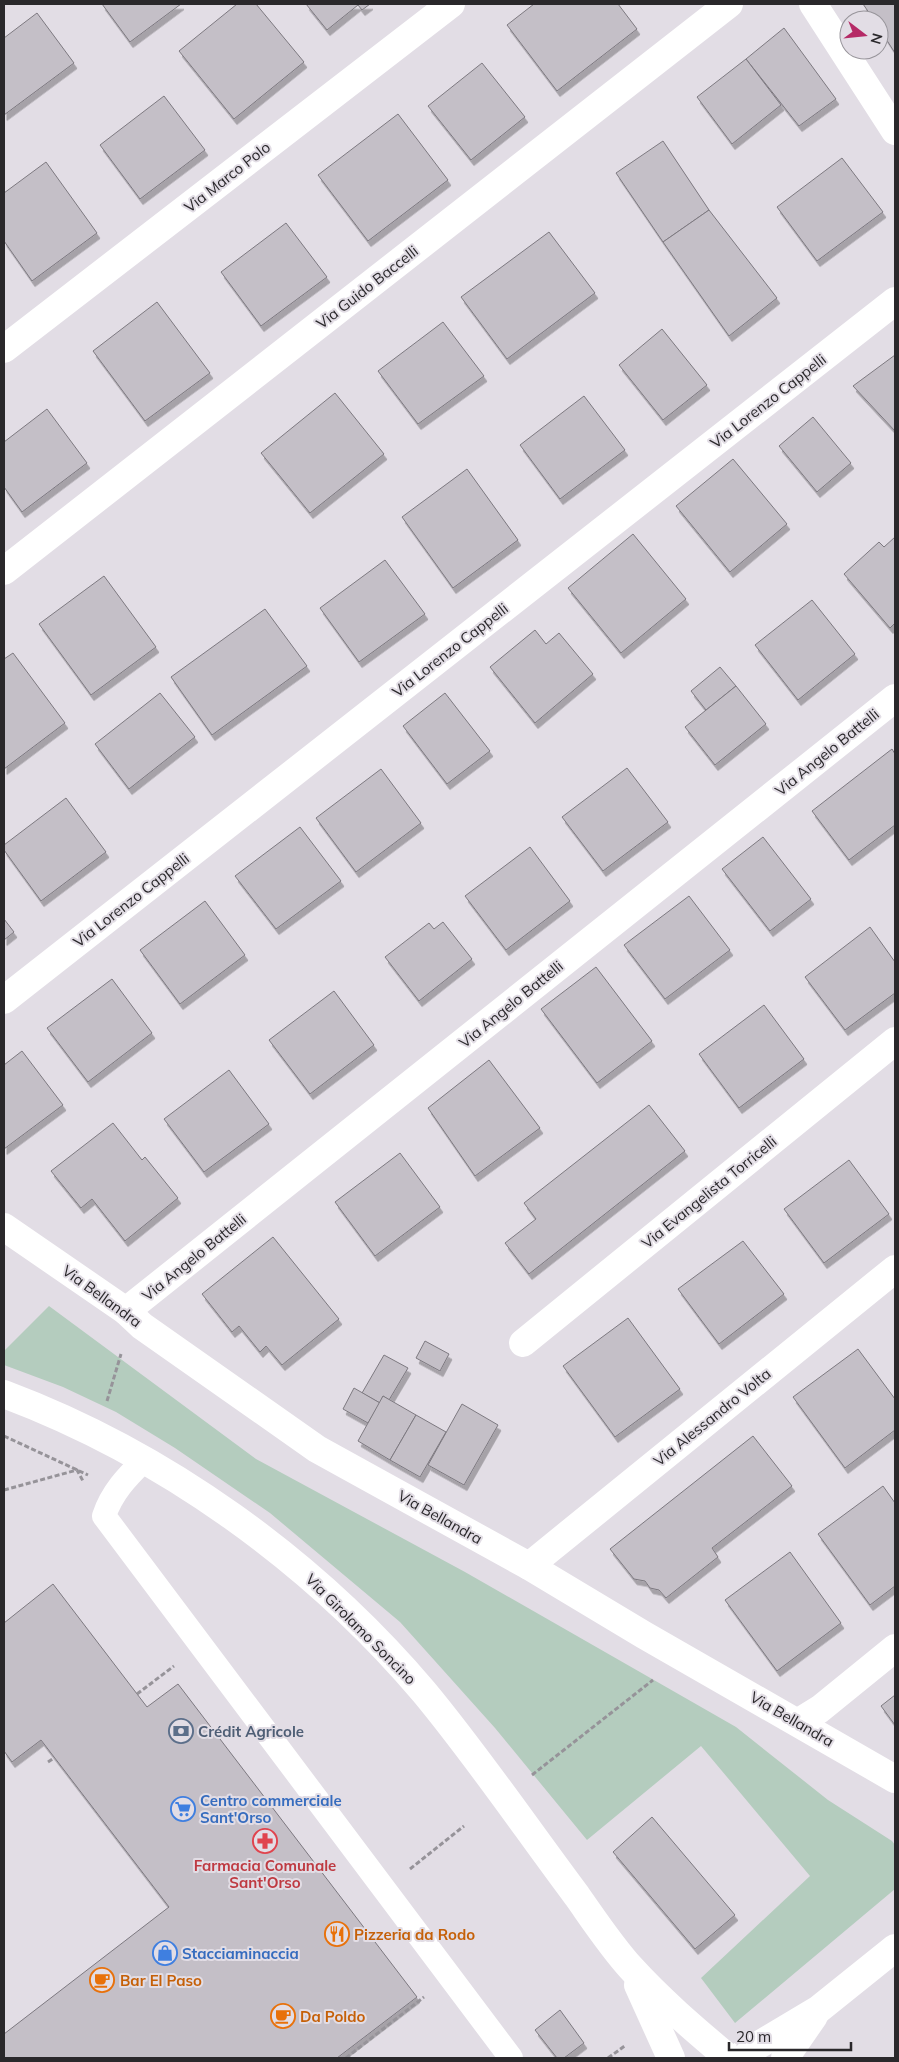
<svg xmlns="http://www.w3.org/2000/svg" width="899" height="2062" font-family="Mulish,sans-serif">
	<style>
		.green { fill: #b4ccbe }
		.building { fill: #c4bfc7; stroke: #7d7980; filter: url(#shadow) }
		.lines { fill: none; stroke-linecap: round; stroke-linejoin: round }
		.path { stroke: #969399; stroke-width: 3; stroke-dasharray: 5 2.5; stroke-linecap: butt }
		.service { stroke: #fff; stroke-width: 24 }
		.minor { stroke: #fff; stroke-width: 28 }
		.secondary { stroke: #fff; stroke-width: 28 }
		.labels { text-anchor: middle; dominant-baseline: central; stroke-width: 4; stroke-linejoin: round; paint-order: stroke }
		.street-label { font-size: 15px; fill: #2a282b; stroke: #e2dde5 }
		.service-label { font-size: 15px; font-weight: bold; fill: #4e5e75; stroke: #e2dde5; text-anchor: start }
		.shop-label { font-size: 15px; font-weight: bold; fill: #366cbe; stroke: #e2dde5; text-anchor: start }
		.health-label { font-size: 15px; font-weight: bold; fill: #be3a42; stroke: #e2dde5 }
		.food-label { font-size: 15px; font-weight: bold; fill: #c56008; stroke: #e2dde5; text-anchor: start }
	</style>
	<defs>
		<filter id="shadow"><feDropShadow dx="3" dy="5.5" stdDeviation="0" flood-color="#0004"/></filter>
	</defs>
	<rect width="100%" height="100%" fill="#e2dde5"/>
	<path class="green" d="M49,1306L256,1459L465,1572L736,1727L828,1800L892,1841L895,1845V1889L735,2023L701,1978L810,1876L701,1746L587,1840L495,1728L400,1622L270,1513L175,1448L116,1412L63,1387L4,1365V1351Z"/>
	<g class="building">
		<path d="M102,4H181L130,42Z"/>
		<path d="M237,4H256L304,62L234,119L179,51Z"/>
		<path d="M306,4H370L362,10L358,5L327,30Z"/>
		<path d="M534,4H618L637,29L557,91L507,25Z"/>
		<path d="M863,4H895V53L879,28V20H874Z"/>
		<path d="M37,13L74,63L4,115V38Z"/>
		<path d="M784,28L836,99L799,126L746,59Z"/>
		<path d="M746,59L781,105L732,144L697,97Z"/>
		<path d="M482,63L525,117L471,160L428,106Z"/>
		<path d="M164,96L205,150L140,199L100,145Z"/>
		<path d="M398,114L448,180L368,241L318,175Z"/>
		<path d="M663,141L709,210L663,242L616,173Z"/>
		<path d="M842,158L883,212L817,261L777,207Z"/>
		<path d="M46,162L97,233L32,281L4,241V193Z"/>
		<path d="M709,210L777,298L729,336L663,242Z"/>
		<path d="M286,223L327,277L261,326L221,272Z"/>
		<path d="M549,232L595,293L507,359L461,297Z"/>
		<path d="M157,302L210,373L145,421L93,351Z"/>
		<path d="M443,322L484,376L418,424L378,371Z"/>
		<path d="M662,329L707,385L663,420L619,365Z"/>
		<path d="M895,355V431L853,386Z"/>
		<path d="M335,393L384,454L310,513L261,453Z"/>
		<path d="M584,396L625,450L560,499L520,445Z"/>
		<path d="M47,409L87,463L22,512L4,487V442Z"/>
		<path d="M813,417L851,463L817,492L779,446Z"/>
		<path d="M733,459L787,524L730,572L676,506Z"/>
		<path d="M467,469L518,540L453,588L402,517Z"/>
		<path d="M633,534L686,599L621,653L568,588Z"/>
		<path d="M895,537V623L890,628L844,574L879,542L884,547Z"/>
		<path d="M385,560L425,614L359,662L320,608Z"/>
		<path d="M104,576L156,647L91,695L39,624Z"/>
		<path d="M812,600L855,654L798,700L755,645Z"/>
		<path d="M265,609L307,666L212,735L171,677Z"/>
		<path d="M535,630L546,644L559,633L593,674L535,723L490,667Z"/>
		<path d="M13,653L65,723L4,769V659Z"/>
		<path d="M720,667L736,686L706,710L691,691Z"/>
		<path d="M736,686L766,724L715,765L685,727Z"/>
		<path d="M160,693L195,737L129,789L95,744Z"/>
		<path d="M445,693L490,751L447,784L403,726Z"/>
		<path d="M892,749L895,754V825L849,860L812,811Z"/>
		<path d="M627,768L668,822L603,871L562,817Z"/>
		<path d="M381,769L421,823L356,872L316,818Z"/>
		<path d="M66,798L106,852L41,901L4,850V845Z"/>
		<path d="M300,827L341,881L276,929L235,876Z"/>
		<path d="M763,837L811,899L770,931L722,869Z"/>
		<path d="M530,847L570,901L506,950L465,896Z"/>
		<path d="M689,896L730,950L665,999L624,945Z"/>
		<path d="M205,901L245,955L180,1004L140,950Z"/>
		<path d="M4,919L14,932L4,940Z"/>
		<path d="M443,922L472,959L419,1001L385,957L429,923L434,929Z"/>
		<path d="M870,927L895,962V993L845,1030L805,977Z"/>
		<path d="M596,967L652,1041L597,1083L541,1009Z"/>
		<path d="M112,979L152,1033L88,1082L47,1028Z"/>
		<path d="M334,991L374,1045L310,1094L269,1040Z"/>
		<path d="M764,1005L804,1059L739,1108L699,1054Z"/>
		<path d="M22,1051L63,1105L4,1149V1065Z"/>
		<path d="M489,1060L540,1128L475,1176L428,1108Z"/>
		<path d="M229,1070L269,1124L204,1172L164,1119Z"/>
		<path d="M649,1105L685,1151L529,1274L505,1243L536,1219L524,1203Z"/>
		<path d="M113,1123L142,1160L145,1157L178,1198L125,1241L92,1199L81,1208L51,1171Z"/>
		<path d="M400,1153L440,1207L375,1256L335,1202Z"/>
		<path d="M849,1160L889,1214L824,1263L784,1209Z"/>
		<path d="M273,1237L339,1319L282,1365L266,1346L260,1352L239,1326L232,1332L202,1294Z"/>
		<path d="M743,1241L784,1294L719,1344L678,1289Z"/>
		<path d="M628,1318L680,1389L615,1437L563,1366Z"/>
		<path d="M425,1341L449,1354L440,1371L416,1358Z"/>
		<path d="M858,1349L895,1399V1430L845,1468L793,1397Z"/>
		<path d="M384,1355L408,1368L389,1400L383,1396L380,1403L362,1393Z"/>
		<path d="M354,1388L380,1403L368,1423L343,1409Z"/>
		<path d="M383,1396L416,1415L390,1460L358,1441Z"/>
		<path d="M462,1404L498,1425L464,1485L428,1465Z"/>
		<path d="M416,1415L446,1432L420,1477L390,1460Z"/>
		<path d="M753,1436L792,1486L712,1548L718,1557L666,1598L659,1590L650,1588L645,1581L634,1579L610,1549Z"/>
		<path d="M883,1486L895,1503V1586L870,1605L818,1534Z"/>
		<path d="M790,1552L841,1623L777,1671L725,1600Z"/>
		<path d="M53,1584L147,1707L178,1684L417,1997L337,2058H4V2034L169,1907L41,1740L12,1762L4,1751V1623Z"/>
		<path d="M895,1695V1725L881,1706Z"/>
		<path d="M652,1817L735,1915L695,1949L613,1852Z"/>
		<path d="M560,2010L584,2043L564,2058H557L535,2030Z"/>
	</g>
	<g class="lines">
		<g class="path">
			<path d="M107,1401L121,1354"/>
			<path d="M4,1436L88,1475"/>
			<path d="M4,1490L77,1470L83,1481"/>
			<path d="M137,1694L174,1666"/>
			<path d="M48,1762L54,1758"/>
			<path d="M532,1775L653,1680"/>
			<path d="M410,1869L464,1826"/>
			<path d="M346,2058L424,1997"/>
			<path d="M608,2058L626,2045"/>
		</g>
		<path class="service" d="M144,1460C127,1477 112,1492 104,1516L511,2058"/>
		<g class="minor">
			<path d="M813,4L895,131"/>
			<path d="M4,349L451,4"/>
			<path d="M4,571L729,4"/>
			<path d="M4,1000L895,301"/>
			<path d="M4,1227L126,1311L142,1326L317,1449L529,1566L644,1635L895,1779"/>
			<path d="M126,1311L895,698"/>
			<path d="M523,1343L895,1041"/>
			<path d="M529,1566L895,1269"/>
			<path d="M799,1722L820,1709L895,1648"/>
			<path d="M737,2058L819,2009L895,1948"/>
			<path d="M785,2058L814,2016"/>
		</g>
		<g class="secondary">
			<path d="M4,1394C164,1454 313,1561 424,1692C478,1757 526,1828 577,1896C594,1920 611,1946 631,1968C660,2000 693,2028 726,2056"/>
			<path d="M638,1985L671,2058"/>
		</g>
	</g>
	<defs>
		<symbol id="bank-ring" viewBox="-11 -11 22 22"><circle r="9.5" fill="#e2dde5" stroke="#5c6f8a" stroke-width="1.5"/><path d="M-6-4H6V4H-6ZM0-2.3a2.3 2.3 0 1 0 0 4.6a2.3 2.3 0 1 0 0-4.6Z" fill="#5c6f8a"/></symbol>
		<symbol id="supermarket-ring" viewBox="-11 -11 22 22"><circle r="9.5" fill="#e2dde5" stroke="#3f7fe0" stroke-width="1.5"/><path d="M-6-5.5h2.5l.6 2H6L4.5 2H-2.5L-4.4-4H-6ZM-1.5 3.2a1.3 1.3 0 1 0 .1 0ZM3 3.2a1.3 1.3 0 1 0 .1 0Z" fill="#3f7fe0"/></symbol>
		<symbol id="pharmacy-ring" viewBox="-11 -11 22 22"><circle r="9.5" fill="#e2dde5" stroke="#e0444e" stroke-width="1.5"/><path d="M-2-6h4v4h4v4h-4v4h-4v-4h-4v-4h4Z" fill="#e0444e"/></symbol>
		<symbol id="restaurant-ring" viewBox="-11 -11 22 22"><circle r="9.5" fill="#e2dde5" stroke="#e8710a" stroke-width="1.5"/><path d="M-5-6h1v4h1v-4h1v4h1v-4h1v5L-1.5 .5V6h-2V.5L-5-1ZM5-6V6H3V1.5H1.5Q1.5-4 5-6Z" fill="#e8710a"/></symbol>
		<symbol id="shop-ring" viewBox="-11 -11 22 22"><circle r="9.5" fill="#e2dde5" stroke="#3f7fe0" stroke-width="1.5"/><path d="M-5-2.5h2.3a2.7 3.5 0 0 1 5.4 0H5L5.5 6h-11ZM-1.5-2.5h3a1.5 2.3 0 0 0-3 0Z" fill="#3f7fe0"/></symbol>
		<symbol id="cafe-ring" viewBox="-11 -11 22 22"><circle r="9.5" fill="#e2dde5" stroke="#e8710a" stroke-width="1.5"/><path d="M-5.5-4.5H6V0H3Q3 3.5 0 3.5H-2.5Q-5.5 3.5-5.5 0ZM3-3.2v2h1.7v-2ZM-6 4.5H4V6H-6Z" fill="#e8710a"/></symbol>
	</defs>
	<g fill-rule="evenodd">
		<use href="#bank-ring" x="167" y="1717" width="28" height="28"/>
		<use href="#supermarket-ring" x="169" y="1795" width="28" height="28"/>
		<use href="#pharmacy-ring" x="251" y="1827" width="28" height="28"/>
		<use href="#restaurant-ring" x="323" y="1920" width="28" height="28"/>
		<use href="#shop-ring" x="151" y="1939" width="28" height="28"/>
		<use href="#cafe-ring" x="88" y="1966" width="28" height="28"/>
		<use href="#cafe-ring" x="269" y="2002" width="28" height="28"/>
	</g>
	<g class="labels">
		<g class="street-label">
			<text transform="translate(227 177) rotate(-38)">Via Marco Polo</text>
			<text transform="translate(367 287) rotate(-38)">Via Guido Baccelli</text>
			<text transform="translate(768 401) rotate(-38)">Via Lorenzo Cappelli</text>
			<text transform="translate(450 650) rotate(-38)">Via Lorenzo Cappelli</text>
			<text transform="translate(827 752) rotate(-39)">Via Angelo Battelli</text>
			<text transform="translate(131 900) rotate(-38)">Via Lorenzo Cappelli</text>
			<text transform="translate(511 1004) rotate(-39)">Via Angelo Battelli</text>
			<text transform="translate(709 1192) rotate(-39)">Via Evangelista Torricelli</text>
			<text transform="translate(194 1257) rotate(-39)">Via Angelo Battelli</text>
			<text transform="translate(102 1296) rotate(36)">Via Bellandra</text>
			<text transform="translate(712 1417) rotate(-39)">Via Alessandro Volta</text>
			<text transform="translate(440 1517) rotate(29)">Via Bellandra</text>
			<text transform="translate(361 1629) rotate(45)">Via Girolamo Soncino</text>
			<text transform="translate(792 1719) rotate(30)">Via Bellandra</text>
		</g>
		<g class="service-label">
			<text x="198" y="1731">Crédit Agricole</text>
		</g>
		<g class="shop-label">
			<text x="200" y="1800">Centro commerciale<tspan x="200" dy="17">Sant'Orso</tspan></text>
			<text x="182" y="1953">Stacciaminaccia</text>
		</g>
		<g class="health-label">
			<text x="265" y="1865">Farmacia Comunale<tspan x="265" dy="17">Sant'Orso</tspan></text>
		</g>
		<g class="food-label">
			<text x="354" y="1934">Pizzeria da Rodo</text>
			<text x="120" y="1980">Bar El Paso</text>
			<text x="300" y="2016">Da Poldo</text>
		</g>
	</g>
	<rect width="899" height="2062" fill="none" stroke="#2a282b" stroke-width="10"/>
	<g transform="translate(864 35) rotate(106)"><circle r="24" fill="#e2dde5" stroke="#98959b"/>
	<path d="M0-4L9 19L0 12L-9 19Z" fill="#b52a66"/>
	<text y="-8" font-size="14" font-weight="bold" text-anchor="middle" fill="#2a282b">N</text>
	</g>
	<path d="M729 2042v8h122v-8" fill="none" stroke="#2a282b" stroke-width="2.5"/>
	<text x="736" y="2042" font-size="15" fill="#2a282b" stroke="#e2dde5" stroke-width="4" paint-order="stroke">20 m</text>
</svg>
